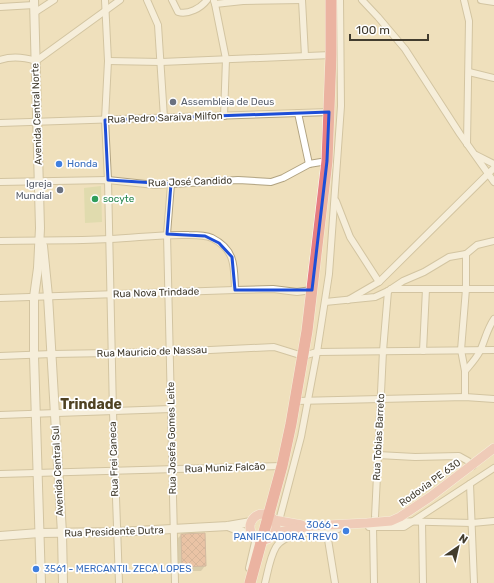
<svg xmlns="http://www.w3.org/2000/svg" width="494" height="583" font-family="Rubik,sans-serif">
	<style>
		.park { fill: #ced69d }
		.shadow { fill: #0003 }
		.building { fill: url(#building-cross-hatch); stroke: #af897d }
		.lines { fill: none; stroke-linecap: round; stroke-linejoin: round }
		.street-casing { stroke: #b1a381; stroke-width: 8 }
		.secondary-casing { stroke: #b1a381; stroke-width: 10 }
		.primary-casing { stroke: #fff; stroke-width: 10 }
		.highway-casing { stroke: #fff; stroke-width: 12 }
		.street { stroke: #fff; stroke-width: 6 }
		.secondary { stroke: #fff; stroke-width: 8 }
		.primary { stroke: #f0b1b3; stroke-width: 9 }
		.highway { stroke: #e67d81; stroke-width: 11 }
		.marked { fill: none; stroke: #1d4ed8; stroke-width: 3; stroke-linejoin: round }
		.worship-dot { fill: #6b7280; stroke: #fff; stroke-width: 1.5 }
		.shop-dot { fill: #3f7fe0; stroke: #fff; stroke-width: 1.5 }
		.leisure-dot { fill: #2e9e5b; stroke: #fff; stroke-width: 1.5 }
		.labels { text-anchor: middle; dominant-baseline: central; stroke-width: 3.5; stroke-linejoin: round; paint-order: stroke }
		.worship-label { font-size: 10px; fill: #5b616d; stroke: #fff; text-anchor: start }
		.street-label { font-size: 10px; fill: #423c2e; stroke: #fff }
		.shop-label { font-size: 10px; fill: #366cbe; stroke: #fff; text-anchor: start }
		.leisure-label { font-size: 10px; fill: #27864d; stroke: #fff; text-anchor: start }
		.district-label { font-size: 14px; font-weight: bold; fill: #4f4223; stroke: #fff }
	</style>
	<defs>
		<pattern id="building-cross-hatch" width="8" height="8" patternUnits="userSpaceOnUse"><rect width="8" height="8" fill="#e5a18b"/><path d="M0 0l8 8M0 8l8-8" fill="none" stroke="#bb8472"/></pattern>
	</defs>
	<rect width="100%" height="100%" fill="#efe0bc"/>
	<path class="park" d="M101,186L102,222L85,223L84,188Z"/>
	<path class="shadow" d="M204,534L205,566L201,571H178L177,539L181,535Z"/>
	<path class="building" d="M205,533L206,566L182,567L181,534Z"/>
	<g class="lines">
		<defs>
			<g id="street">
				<path d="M105,0L108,61L105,120L108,180L113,412L119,583"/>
				<path d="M147,0L158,25L164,118"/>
				<path d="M172,0L178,12C188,15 201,8 207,0"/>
				<path d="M302,0L305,56"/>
				<path d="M362,0L378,17L405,49L460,134L494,182"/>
				<path d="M464,0L469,21L467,144"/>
				<path d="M481,0L494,2"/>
				<path d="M214,1L215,4L243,1L302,0"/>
				<path d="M215,4L226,59L224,116"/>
				<path d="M0,7L34,5"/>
				<path d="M34,13L54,0"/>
				<path d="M0,60C12,56 23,57 36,61L120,0"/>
				<path d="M108,61L161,62L331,55"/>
				<path d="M469,72L494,78"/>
				<path d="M298,113L309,164"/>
				<path d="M0,123L329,112"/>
				<path d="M476,155L494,164"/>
				<path d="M0,182L108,180L155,185L238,180L271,182L283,178L309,164L327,161"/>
				<path d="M171,184L167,234L175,583"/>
				<path d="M336,201L350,237L379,282"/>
				<path d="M0,241C36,240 73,241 110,239C136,238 162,234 189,235C196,235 205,235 212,238C236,250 234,267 235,290"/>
				<path d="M391,289H494"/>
				<path d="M0,298L235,290L273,289L297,292L312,290"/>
				<path d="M348,300L379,282L494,168"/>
				<path d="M325,302L375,297L388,291L403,281L424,272L449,257L466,254L477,245L494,241"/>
				<path d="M423,351L426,289"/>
				<path d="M0,356L52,354L169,352L274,347L303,356L317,352L494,350"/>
				<path d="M465,371L461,350L466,289V254"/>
				<path d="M465,397V371C470,365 476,359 480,351C485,340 487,329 494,319"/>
				<path d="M296,401L465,397L494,399"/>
				<path d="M0,415L171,409"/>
				<path d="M378,455L415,457L459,456L468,461L473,466"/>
				<path d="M0,474L282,466"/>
				<path d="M470,484L474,583"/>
				<path d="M279,521L301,437L317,352L329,274L341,106L340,0"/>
				<path d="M393,521L472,523L494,521"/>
				<path d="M422,522L423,583"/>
				<path d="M326,527L335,583"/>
				<path d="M369,527H404L494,468"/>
				<path d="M249,568L256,538"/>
				<path d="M265,583C268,571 270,557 276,547C285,532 322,530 338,529"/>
				<path d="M374,583L373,527L375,517L383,351L388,291"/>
			</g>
			<g id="secondary">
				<path d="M34,0L40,228L38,268L34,297V356L41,583"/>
				<path d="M43,246L48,296L62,533L63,583"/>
				<path d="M228,526L253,536"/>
				<path d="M0,536L39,533L117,532L228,526L251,522"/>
			</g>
			<g id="primary">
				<circle cx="263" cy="527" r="13"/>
				<path d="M274,520L302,525"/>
				<path d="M275,533L310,526L367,523L391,521L400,517L430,497L494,448"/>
			</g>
			<path id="highway" d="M250,583L282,466L291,424L307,331L327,161L331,55V0"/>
		</defs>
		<use href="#street" class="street-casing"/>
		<use href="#secondary" class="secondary-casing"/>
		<use href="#primary" class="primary-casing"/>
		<use href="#highway" class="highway-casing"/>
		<use href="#street" class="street"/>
		<use href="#secondary" class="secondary"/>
		<use href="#primary" class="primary"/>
		<use href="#highway" class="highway"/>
	</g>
	<path d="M0 0H494V583H0ZM329,112L327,161L312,290H235L232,257L219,243L205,236L167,234L171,184L108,180L105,120Z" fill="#efe0bc" fill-opacity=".55" fill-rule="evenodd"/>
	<path class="marked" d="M329,112L327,161L312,290H235L232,257L219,243L205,236L167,234L171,184L108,180L105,120Z"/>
	<g class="worship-dot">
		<circle cx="173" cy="102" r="4"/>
		<circle cx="60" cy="190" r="4"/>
	</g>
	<g class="shop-dot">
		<circle cx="59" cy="164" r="4"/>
		<circle cx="346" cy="531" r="4"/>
		<circle cx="36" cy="569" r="4"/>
	</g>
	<circle class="leisure-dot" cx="95" cy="199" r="4"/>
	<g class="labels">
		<g class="worship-label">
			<text x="181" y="102">Assembleia de Deus</text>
			<text x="52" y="184" text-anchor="end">Igreja<tspan x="52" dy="12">Mundial</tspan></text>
		</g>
		<g class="street-label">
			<text transform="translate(37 114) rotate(-92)">Avenida Central Norte</text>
			<text transform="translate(165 118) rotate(-2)">Rua Pedro Saraiva Milfon</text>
			<text transform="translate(190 182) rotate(-2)">Rua José Candido</text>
			<text transform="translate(156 293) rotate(-2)">Rua Nova Trindade</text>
			<text transform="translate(152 352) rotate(-2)">Rua Mauricio de Nassau</text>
			<text transform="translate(379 437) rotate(-87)">Rua Tobias Barreto</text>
			<text transform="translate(172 438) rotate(-91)">Rua Josefa Gomes Leite</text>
			<text transform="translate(114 459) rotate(-92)">Rua Frei Caneca</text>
			<text transform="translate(225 468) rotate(-2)">Rua Muniz Falcão</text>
			<text transform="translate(58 471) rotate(-93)">Avenida Central Sul</text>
			<text transform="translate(430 483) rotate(-36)">Rodovia PE 630</text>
			<text transform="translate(114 532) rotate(-2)">Rua Presidente Dutra</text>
		</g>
		<g class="shop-label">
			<text x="67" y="164">Honda</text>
			<text x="338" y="525" text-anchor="end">3066 -<tspan x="338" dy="12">PANIFICADORA TREVO</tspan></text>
			<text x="44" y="569">3561 - MERCANTIL ZECA LOPES</text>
		</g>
		<g class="leisure-label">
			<text x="103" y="199">socyte</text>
		</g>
		<g class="district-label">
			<text x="91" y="404">Trindade</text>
		</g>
	</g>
	<g transform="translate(458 547) rotate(34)" stroke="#ffffff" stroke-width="3" paint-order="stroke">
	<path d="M0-3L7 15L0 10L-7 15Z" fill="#423c2e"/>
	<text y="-6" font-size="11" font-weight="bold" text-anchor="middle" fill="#423c2e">N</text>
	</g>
	<path d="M350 34v6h78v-6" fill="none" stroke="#423c2e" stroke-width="2"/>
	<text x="356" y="34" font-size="12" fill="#423c2e" stroke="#ffffff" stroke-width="3" paint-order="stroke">100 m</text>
</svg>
